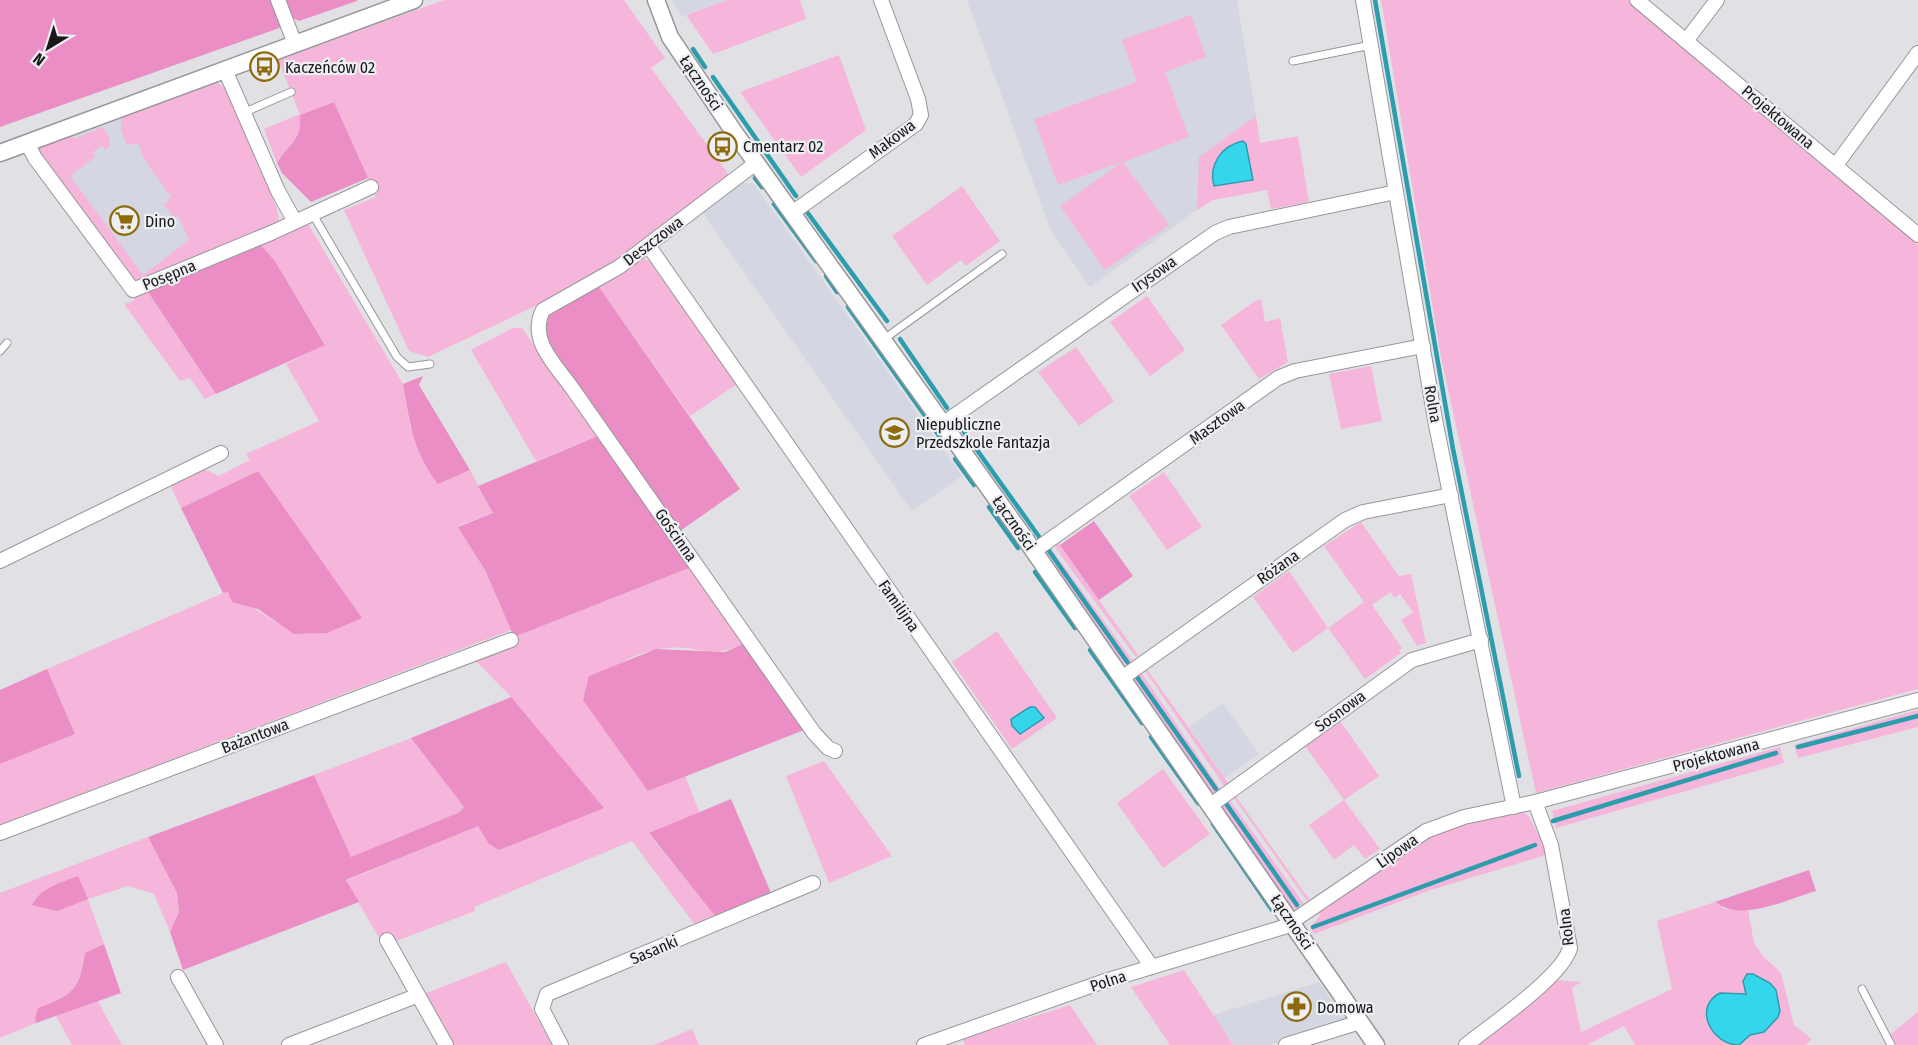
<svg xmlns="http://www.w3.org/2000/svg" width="1918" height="1045" font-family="'Fira Sans Condensed',sans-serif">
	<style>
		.built { fill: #d4d6e1 }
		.green { fill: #f6b5da }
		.forest { fill: #ea8ec5 }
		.water { fill: #35d6ec; stroke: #2c9dad; stroke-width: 1.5 }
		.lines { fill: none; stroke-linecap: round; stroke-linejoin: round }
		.stream { stroke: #2c9dad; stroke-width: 4.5 }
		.service-casing { stroke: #97979a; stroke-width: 9 }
		.minor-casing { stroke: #97979a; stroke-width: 16 }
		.tertiary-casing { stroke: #97979a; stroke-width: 19 }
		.service { stroke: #fff; stroke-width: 7 }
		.minor { stroke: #fff; stroke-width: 14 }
		.tertiary { stroke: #fff; stroke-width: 16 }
		.labels { text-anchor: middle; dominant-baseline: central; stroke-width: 4.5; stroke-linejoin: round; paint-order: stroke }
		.poi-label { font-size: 16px; fill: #171819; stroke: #eeeff2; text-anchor: start }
		.street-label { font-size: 16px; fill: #171819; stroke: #eeeff2 }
	</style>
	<rect width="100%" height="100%" fill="#e1e1e5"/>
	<g class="built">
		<path d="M672,0H728L681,16Z"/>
		<path d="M967,0H1237L1256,116L1200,157L1197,210L1090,287L1051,231Z"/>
		<path d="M220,84L225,88L276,206L279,219L143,282L37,152L92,125Z"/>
		<path d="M739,182L754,184L962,476L912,511L701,211Z"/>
		<path d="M1223,703L1259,754L1225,778L1189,727Z"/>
		<path d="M1319,982L1346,1021L1270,1045H1233L1213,1015Z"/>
	</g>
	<g class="green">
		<path d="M444,0H624L665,58L651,68L729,175L594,278L428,357L409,351L344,210L376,197L334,102L300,115C302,141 289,143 277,163L264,129L300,114L278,60Z"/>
		<path d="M728,0H800L806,19L713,54L686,15Z"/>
		<path d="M1381,0H1630L1918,245V689L1536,793L1441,357Z"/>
		<path d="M1191,15L1206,57L1165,72L1189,137L1123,162L1169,225L1105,270L1060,206L1122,162L1058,185L1034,119L1137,82L1122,40Z"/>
		<path d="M839,55L866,130L801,177L740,92Z"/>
		<path d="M213,80L225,88L276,206L279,219L275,226L143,282L134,281L38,155L37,146L71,133L74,139L102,127C107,133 112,139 109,147L105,150L102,146L93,152L95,157L70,176L143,275L189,240L178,216L174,218L164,205L171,197L144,159L138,143L127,145C122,133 117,124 125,113Z"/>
		<path d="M1256,116L1260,143L1298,136L1309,202L1271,209L1267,190L1213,200L1197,210L1199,157Z"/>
		<path d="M962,186L1000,241L966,266L961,260L927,285L892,236Z"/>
		<path d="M304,217L403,384L410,426L438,484L470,470L493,513L458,526L485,570L511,630L0,825V764L75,734L47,669L228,591C251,604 288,636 313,634L258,471L181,508L170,485L203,468L219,476L250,460L246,454L319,421L286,364L325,344L275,261L257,241Z"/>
		<path d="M641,257L649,261L737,384L690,416L599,287Z"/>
		<path d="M146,289L216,394L205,399L190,378L180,381L124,304L134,301L135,293Z"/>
		<path d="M1147,296L1185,350L1150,376L1110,322Z"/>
		<path d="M1261,299L1265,322L1280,318L1288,362L1259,379L1221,325L1255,301Z"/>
		<path d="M513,328H522L598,436L536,461L471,350Z"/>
		<path d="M1076,347L1114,401L1079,426L1038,372Z"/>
		<path d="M1371,366L1382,421L1341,429L1329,374Z"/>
		<path d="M1164,472L1202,527L1167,550L1129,496Z"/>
		<path d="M1361,522L1399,576L1411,574L1426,643L1417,646L1401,620L1413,612L1400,594L1395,598L1390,592L1372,605L1402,648L1399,650L1401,653L1365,679L1328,628L1293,653L1253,597L1289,571L1328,628L1364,602L1324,546Z"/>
		<path d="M1058,542L1060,545L1138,655L1136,657L1062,557L1054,545Z"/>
		<path d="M1050,547L1133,661L1123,664L1045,554Z"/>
		<path d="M689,568L743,644C707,660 701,645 669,648C652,649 638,654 624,661L648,791L685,776L700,813L649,834L715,916L695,925L632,841L474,907L475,911L396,941L392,937L382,943L346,881L478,825L489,844L511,697L474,659L514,637Z"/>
		<path d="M997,631L1057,718L1012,749L952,662Z"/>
		<path d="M1146,668L1229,784L1225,787L1144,669Z"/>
		<path d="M1140,671L1221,790L1216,793H1212L1132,679Z"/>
		<path d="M1918,710V727L1798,758L1794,745Z"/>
		<path d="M1340,721L1379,776L1344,800L1380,849L1365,859L1354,845L1334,860L1309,825L1344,800L1305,746Z"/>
		<path d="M411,738L464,807L460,812L351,857L314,775Z"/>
		<path d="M1780,747L1784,763L1556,828L1552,811Z"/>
		<path d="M824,761L892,856L829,883L786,776Z"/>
		<path d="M1163,769L1210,834L1163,868L1117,803Z"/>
		<path d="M1236,797L1309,899L1307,901L1234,798Z"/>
		<path d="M1229,799L1304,904L1297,906L1299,910L1292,908L1220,806Z"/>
		<path d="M1521,811L1528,815L1549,854L1428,891L1314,934L1311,929L1312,925L1320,916L1319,913L1417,845L1442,831Z"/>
		<path d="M148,837L177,893L179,912L170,932L154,894L128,886L88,899L104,944L85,953C79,992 74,994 38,1008L35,1018L36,1023L0,1038V893Z"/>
		<path d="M1715,902L1724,909L1748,910L1754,943L1763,956L1781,973L1794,1025L1812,1039L1805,1045H1635L1624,1026L1587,1045H1477L1553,980L1581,982L1572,988L1581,1032L1672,989L1657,921Z"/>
		<path d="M506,962L552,1045H452L424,994Z"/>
		<path d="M1184,970L1233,1045H1170L1131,987Z"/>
		<path d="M97,1000L122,1045H72L56,1016Z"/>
		<path d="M1070,1005L1097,1045H966L962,1039Z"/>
		<path d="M1918,1012V1045H1896L1891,1034Z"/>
		<path d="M692,1029L699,1045H654Z"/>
	</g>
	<g class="forest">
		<path d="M0,0H272L282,27L0,127Z"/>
		<path d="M286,0H357V1L299,21L293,18Z"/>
		<path d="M334,102L368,178L311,202L282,173L277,163C289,143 302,141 300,115Z"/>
		<path d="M257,241L275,261L325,345L216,394L146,289Z"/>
		<path d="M599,287L740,489L680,531L548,344L545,328L550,313Z"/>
		<path d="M423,376L419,385L470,470L438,484C413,451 410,424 403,384Z"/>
		<path d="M598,436L689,568L514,637L485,570L458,527L493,513L478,486Z"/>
		<path d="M258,471L362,618L327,633L294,634L258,609L232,602L228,592L223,593L181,508Z"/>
		<path d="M1094,521L1133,576L1099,600L1060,545Z"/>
		<path d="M743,644L804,730L648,791L583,700L589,676L656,649L725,652Z"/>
		<path d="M47,669L75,734L0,764V690Z"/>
		<path d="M511,697L604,808L499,850L489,844L478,826L346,880L359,902L183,970L170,932L179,912L177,893L148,837L314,775L351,857L460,812L464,807L411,738Z"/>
		<path d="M731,799L771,893L715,916L649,833Z"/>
		<path d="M1809,870L1816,891C1787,899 1742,923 1715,902Z"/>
		<path d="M78,876L88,899L57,911L32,905C42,887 60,883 78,876Z"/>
		<path d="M104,944L121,993L36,1023L35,1018L38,1008C74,994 79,991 85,953Z"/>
	</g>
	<g class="water">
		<path d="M1243,141L1246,144L1253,180L1214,186C1208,165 1222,145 1243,141Z"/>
		<path d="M1030,707H1035L1044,718L1020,734L1012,726L1011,719Z"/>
		<path d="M1747,974H1753L1770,983L1776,990L1780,1011L1778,1017L1764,1032L1750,1035L1739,1045C1712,1045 1692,1007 1720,993L1746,994L1743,981Z"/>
	</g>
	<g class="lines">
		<g class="stream">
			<path d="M1375,0L1453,449L1519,776"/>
			<path d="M693,49L705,67"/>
			<path d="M713,77L796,196"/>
			<path d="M755,178L762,187"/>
			<path d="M774,204L816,261"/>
			<path d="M807,212L887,321"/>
			<path d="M826,276L837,292"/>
			<path d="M848,307L940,437"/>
			<path d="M900,339L947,408"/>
			<path d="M957,422L1040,538"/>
			<path d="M955,459L974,485"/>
			<path d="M989,507L1018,548"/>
			<path d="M1049,551L1128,663"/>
			<path d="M1035,572L1075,628"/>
			<path d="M1090,650L1142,723"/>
			<path d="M1137,677L1216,789"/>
			<path d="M1151,737L1198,803"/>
			<path d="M1798,747L1918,716"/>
			<path d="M1227,805L1297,905"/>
			<path d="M1553,821L1776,753"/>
			<path d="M1213,824L1272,910"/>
			<path d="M1313,927L1535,845"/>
		</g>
		<defs>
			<g id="service">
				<path d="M1293,61L1371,45"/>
				<path d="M243,113L291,92"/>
				<path d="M312,213L397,357L408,367L430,364"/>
				<path d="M884,339L1002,254"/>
				<path d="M0,351L7,343"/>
				<path d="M1862,989L1891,1045"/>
			</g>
			<g id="minor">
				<path d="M278,0L295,44"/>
				<path d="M1363,0L1436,425L1514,807"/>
				<path d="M1637,0L1918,235"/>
				<path d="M1686,41L1717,0"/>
				<path d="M225,70L278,191L294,220"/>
				<path d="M27,143L35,158L133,290L271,233L371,187"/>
				<path d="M756,163L619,267L543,310C528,340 555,364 572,388L814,733L828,748L835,751"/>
				<path d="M1836,165L1918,53"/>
				<path d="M792,213L916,124L921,115L918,99L881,0"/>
				<path d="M648,245L1152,967"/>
				<path d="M944,423L1215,233L1229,227L1396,192"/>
				<path d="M1034,551L1278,378L1295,371L1423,346"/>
				<path d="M0,561L221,453"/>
				<path d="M1122,678L1345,520L1363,512L1451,495"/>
				<path d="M1211,805L1412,660L1481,640"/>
				<path d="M0,833L511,640"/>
				<path d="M387,940L446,1045"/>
				<path d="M178,977L216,1045"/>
				<path d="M289,1045L411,998"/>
				<path d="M561,1045L542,1009L547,994L813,883"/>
				<path d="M924,1045L1102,982L1284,927L1426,831L1464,817L1535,802L1918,700"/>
				<path d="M1286,1045L1360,1022"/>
				<path d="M1466,1045C1491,1025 1563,976 1570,948L1551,845L1535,802"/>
			</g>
			<g id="tertiary">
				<path d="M656,0L670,37L734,132L1031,547L1376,1045"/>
				<path d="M0,153L414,0"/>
			</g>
		</defs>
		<use href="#service" class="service-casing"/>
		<use href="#minor" class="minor-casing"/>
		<use href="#tertiary" class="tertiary-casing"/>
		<use href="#service" class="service"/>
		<use href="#minor" class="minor"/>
		<use href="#tertiary" class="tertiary"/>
	</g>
	<defs>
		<symbol id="bus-ring" viewBox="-11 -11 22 22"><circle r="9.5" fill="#eeeff2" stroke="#8d6b0d" stroke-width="1.5"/><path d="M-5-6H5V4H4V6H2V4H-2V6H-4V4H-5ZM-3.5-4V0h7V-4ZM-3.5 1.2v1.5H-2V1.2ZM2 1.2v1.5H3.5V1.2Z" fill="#8d6b0d"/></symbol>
		<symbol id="supermarket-ring" viewBox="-11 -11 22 22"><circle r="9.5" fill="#eeeff2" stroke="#8d6b0d" stroke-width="1.5"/><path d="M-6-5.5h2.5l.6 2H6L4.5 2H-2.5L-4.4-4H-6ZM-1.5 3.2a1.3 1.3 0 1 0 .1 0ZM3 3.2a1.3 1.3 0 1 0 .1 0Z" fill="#8d6b0d"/></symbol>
		<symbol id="school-ring" viewBox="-11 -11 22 22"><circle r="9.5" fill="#eeeff2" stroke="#8d6b0d" stroke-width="1.5"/><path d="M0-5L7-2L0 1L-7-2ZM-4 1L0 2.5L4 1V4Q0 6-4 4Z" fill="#8d6b0d"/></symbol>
		<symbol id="pharmacy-ring" viewBox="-11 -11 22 22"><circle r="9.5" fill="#eeeff2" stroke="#8d6b0d" stroke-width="1.5"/><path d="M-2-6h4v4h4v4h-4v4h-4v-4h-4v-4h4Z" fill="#8d6b0d"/></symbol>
	</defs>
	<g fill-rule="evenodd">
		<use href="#bus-ring" x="248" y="50" width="33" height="33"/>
		<use href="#bus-ring" x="706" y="130" width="33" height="33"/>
		<use href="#supermarket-ring" x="108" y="204" width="33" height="33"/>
		<use href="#school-ring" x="878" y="416" width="33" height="33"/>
		<use href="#pharmacy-ring" x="1280" y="990" width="33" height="33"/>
	</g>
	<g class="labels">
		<g class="poi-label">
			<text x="285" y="67">Kaczeńców 02</text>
			<text x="743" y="146">Cmentarz 02</text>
			<text x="145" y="221">Dino</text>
			<text x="916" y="424">Niepubliczne<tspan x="916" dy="18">Przedszkole Fantazja</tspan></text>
			<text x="1317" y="1007">Domowa</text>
		</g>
		<g class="street-label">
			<text transform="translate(701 83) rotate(56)">Łączności</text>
			<text transform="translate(1778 117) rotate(40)">Projektowana</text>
			<text transform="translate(892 139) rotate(-37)">Makowa</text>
			<text transform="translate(653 241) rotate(-37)">Deszczowa</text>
			<text transform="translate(1154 274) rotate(-35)">Irysowa</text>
			<text transform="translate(169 275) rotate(-22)">Posępna</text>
			<text transform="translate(1433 404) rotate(80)">Rolna</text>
			<text transform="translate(1217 422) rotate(-36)">Masztowa</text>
			<text transform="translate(1014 523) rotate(55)">Łączności</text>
			<text transform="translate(676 535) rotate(55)">Gościnna</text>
			<text transform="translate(1278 567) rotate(-35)">Różana</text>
			<text transform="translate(899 606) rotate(55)">Familijna</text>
			<text transform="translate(1340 711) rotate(-36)">Sosnowa</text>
			<text transform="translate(255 736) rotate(-21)">Bażantowa</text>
			<text transform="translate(1716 755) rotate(-15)">Projektowana</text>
			<text transform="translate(1397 851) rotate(-35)">Lipowa</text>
			<text transform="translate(1292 922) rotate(56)">Łączności</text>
			<text transform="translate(1566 927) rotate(-97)">Rolna</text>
			<text transform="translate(654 950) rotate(-23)">Sasanki</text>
			<text transform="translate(1108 981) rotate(-18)">Polna</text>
		</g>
	</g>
	<g transform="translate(48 48) rotate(218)" stroke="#eeeff2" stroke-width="4.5" paint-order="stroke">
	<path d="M0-4.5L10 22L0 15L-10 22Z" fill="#171819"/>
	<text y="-9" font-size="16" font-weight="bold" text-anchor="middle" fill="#171819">N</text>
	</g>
</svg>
